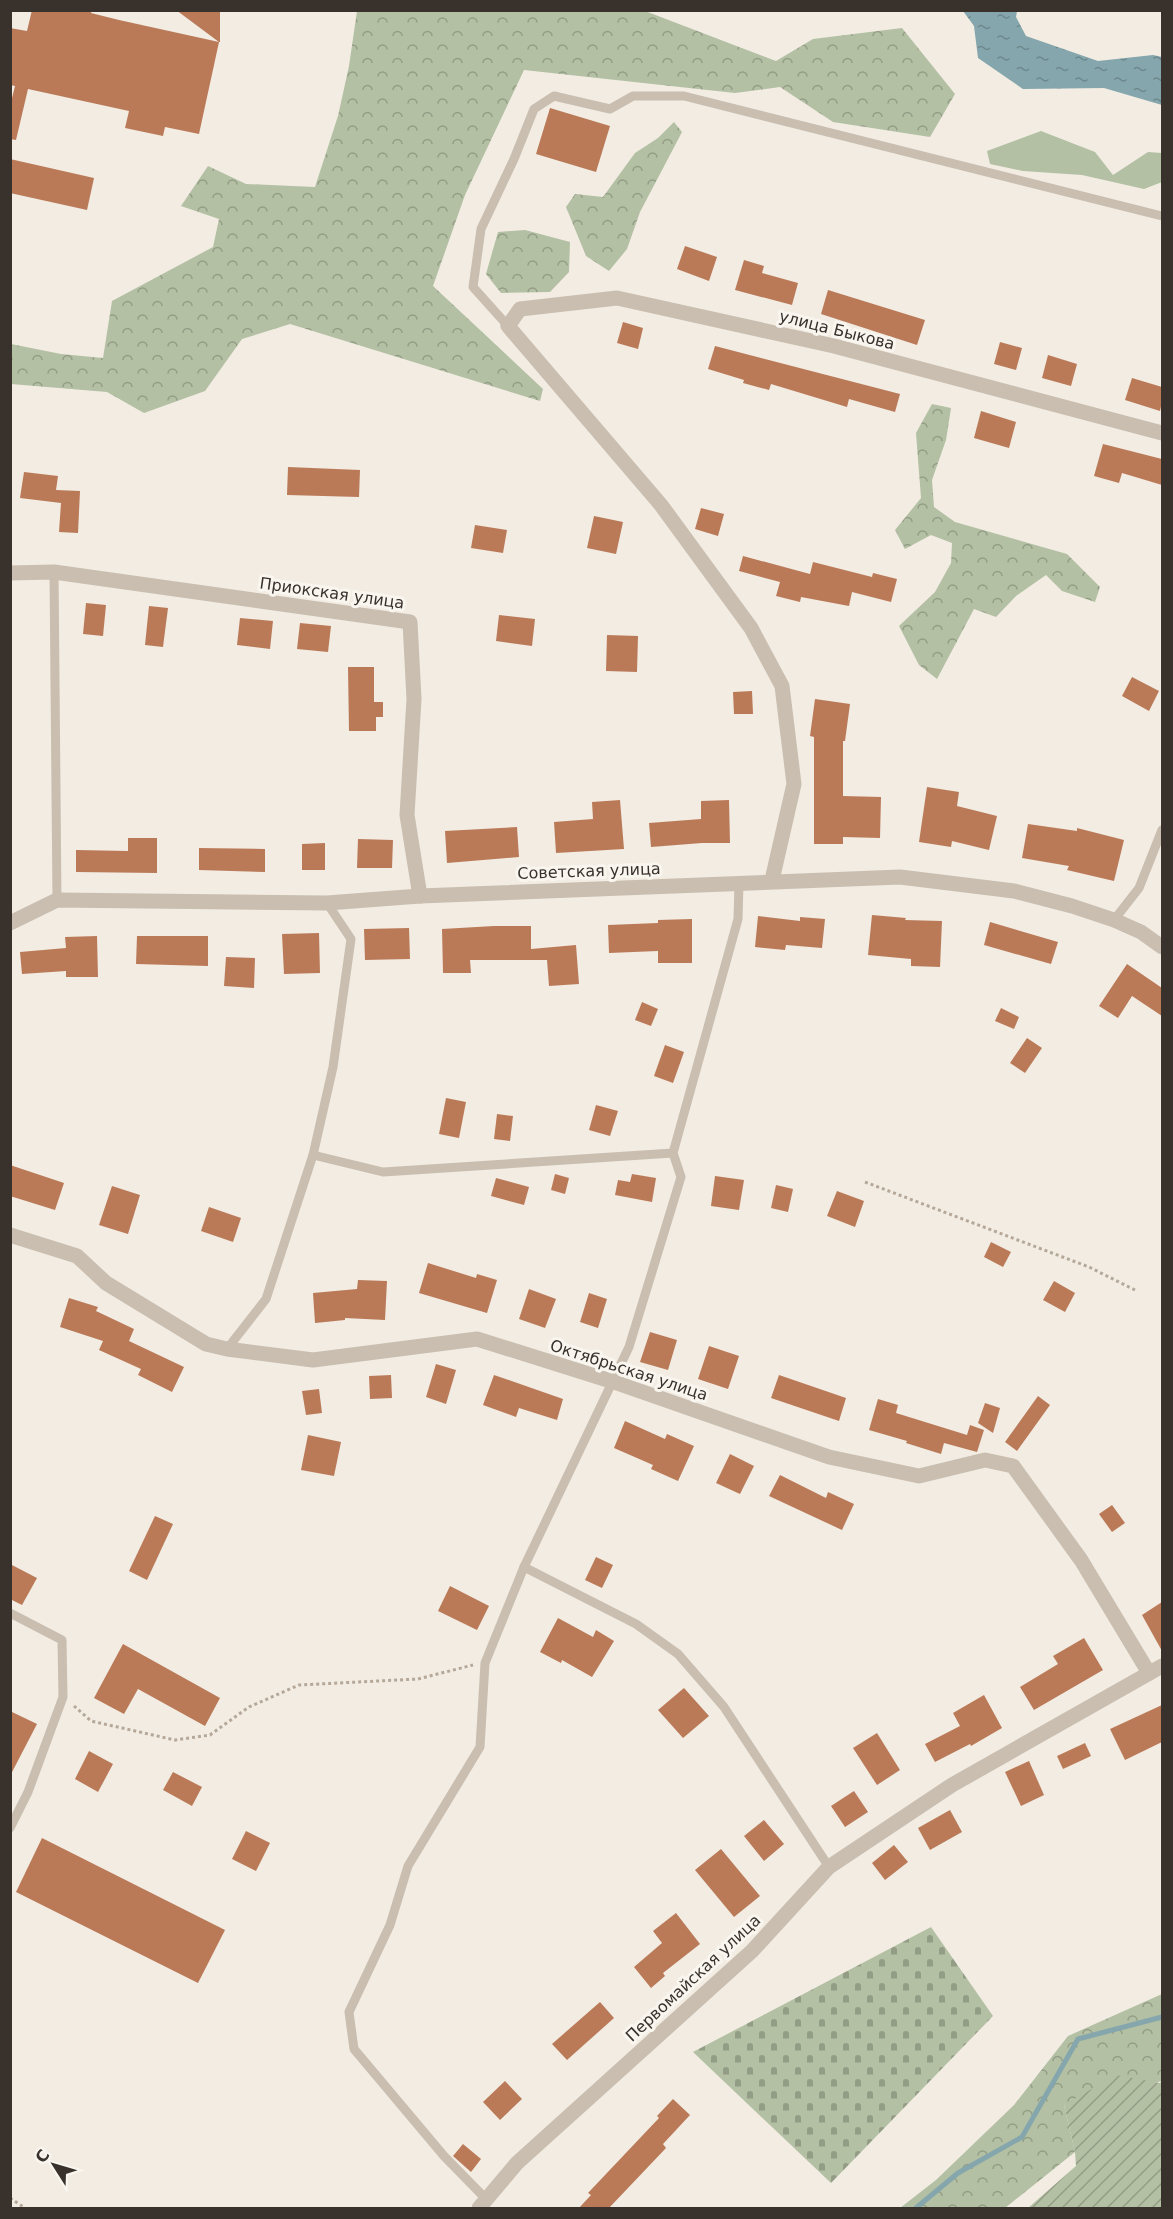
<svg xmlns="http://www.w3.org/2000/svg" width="1173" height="2219" font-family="'DejaVu Sans',sans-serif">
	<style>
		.grass { fill: #b3c0a3 }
		.forest { fill: url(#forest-crowns) }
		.cemetery { fill: url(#cemetery-stones) }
		.garden { fill: url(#garden-furrows) }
		.water { fill: url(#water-ripples) }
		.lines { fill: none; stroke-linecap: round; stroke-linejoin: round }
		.stream { stroke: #84a6ac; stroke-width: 5 }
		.building { fill: #ba7a58 }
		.path { stroke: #b5a899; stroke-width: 3; stroke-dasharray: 3 3; stroke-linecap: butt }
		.lane { stroke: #c9beaf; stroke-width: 9 }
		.street { stroke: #c9beaf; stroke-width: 15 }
		.labels { text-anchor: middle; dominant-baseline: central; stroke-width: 6; stroke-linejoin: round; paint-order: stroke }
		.street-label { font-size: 16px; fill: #39322c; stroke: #f9f6ef }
	</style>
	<defs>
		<pattern id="forest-crowns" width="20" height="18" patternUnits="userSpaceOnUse" patternTransform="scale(1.5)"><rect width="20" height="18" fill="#b3c0a3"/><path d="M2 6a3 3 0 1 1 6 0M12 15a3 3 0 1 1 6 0" fill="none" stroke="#939d85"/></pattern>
		<pattern id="cemetery-stones" width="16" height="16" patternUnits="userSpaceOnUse" patternTransform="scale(1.5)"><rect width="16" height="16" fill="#b3c0a3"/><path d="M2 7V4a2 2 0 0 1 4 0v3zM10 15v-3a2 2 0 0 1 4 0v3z" fill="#939d85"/></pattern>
		<pattern id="garden-furrows" width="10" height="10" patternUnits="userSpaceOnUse" patternTransform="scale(1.5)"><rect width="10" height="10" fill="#b3c0a3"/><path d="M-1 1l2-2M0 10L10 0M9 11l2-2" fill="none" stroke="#939d85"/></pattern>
		<pattern id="water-ripples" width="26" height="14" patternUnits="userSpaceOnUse" patternTransform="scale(1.5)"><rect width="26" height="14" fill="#84a6ac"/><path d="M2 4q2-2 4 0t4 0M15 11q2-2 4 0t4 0" fill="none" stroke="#6d888c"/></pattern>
	</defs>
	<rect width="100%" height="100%" fill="#f2ece3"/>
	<path class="grass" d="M1041,131L1095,152L1113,175L1148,152L1162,153V182L1144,189L1082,175L1023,171L990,164L987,151Z"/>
	<g class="forest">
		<path d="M357,11H645L776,61L813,39L902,28L955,94L930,137L833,122L780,87L735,93L524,70L465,195L433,286L543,389L540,401L290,324L242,339L205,391L144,413L107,392L11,384V344L61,354L103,358L112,301L213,247L219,219L181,206L208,166L246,184L315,187L338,116L349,66Z"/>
		<path d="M674,122L682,132L640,212L627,249L609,271L586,256L566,207L575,194L603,197L635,153L658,138Z"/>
		<path d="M525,230L570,242L569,272L550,292L501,293L486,274L498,232Z"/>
		<path d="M932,404L951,408L946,440L932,480L934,507L955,522L1067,554L1100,587L1095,602L1062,591L1046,575L1016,596L996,617L974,609L937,679L919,665L899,626L935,592L951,563L952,543L931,535L905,549L895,530L921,498L916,433Z"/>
		<path d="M1162,1994V2081L1064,2105L1075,2152L1005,2208H900L936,2180L1014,2105L1068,2036Z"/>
	</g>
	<path class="cemetery" d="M931,1927L993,2016L831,2183L693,2052Z"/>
	<path class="garden" d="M1116,2075L1160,2083L1162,2081V2208H1028L1076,2166L1075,2152L1064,2105Z"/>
	<path class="water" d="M963,11H1017L1016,17L1026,36L1098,61L1153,55L1162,57V105L1104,88L1023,89L978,58L974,26Z"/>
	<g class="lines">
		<path class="stream" d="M916,2208L958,2173L1022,2137L1078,2039L1162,2017"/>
	</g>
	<g class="building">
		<path d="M32,10H92L91,13L119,20L219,42L176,10H220V42H219L199,134L165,127L163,136L125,128L129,111L28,89L16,140L10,139V106L15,86L10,85V28L27,31Z"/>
		<path d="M550,108L610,126L596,172L536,154Z"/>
		<path d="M10,159L94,178L87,210L10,193Z"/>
		<path d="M685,246L717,257L709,281L677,269Z"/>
		<path d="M744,260L764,266L762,273L798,283L792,305L735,290Z"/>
		<path d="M828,290L925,320L917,345L821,314Z"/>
		<path d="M623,322L643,328L638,349L617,343Z"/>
		<path d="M1000,342L1022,348L1016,370L994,364Z"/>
		<path d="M715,346L900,394L895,412L849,399L847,407L771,384L769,390L743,383L744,380L708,369Z"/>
		<path d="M1048,355L1077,364L1071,386L1042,378Z"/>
		<path d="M1132,378L1162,387V402L1160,411L1125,400Z"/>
		<path d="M981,411L1016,422L1009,448L974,438Z"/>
		<path d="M1103,444L1162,459V485L1122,473L1119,483L1094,476Z"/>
		<path d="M288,467L360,470L359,497L287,495Z"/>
		<path d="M24,472L58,476L56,490L80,491L78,533L59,532L61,503L20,498Z"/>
		<path d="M701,508L724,514L718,536L695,529Z"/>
		<path d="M594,516L623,522L616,554L587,548Z"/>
		<path d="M475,525L507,530L503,553L471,548Z"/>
		<path d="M743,556L810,574L813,562L872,577L873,573L897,579L891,602L852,592L849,606L801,597L800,602L776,596L780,582L739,571Z"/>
		<path d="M86,603L106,605L103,636L83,634Z"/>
		<path d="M149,606L168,608L163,647L145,645Z"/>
		<path d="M499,615L535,619L532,646L496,641Z"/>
		<path d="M240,618L273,621L270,649L237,645Z"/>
		<path d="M300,623L331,626L328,652L297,649Z"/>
		<path d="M607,635L638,636L637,672L606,671Z"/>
		<path d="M348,667H374V702H383V717H376V731H349Z"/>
		<path d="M1132,677L1159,691L1149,711L1122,696Z"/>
		<path d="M752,691L753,714H734L733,692Z"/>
		<path d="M815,699L850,704L845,741H843V796L881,797L880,838L843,837V844H814V737L810,736Z"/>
		<path d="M927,787L959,792L957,806L997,816L989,850L952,841L951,847L919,842Z"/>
		<path d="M620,800L624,849L556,853L554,822L593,819L592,802Z"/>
		<path d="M729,800L730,843H702L651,847L649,823L701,819V801Z"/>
		<path d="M1028,824L1077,831V828L1124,840L1114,881L1067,870L1069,866L1022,858Z"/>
		<path d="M517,827L519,857L447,863L445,831Z"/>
		<path d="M128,838H157V873L76,872V850L128,851Z"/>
		<path d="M358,839L393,840L392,868H357Z"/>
		<path d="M325,843V870H302V844Z"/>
		<path d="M199,848L265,849V872L199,870Z"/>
		<path d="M872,915L906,918L905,920L942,921L940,967L911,966V959L868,955Z"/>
		<path d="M758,916L800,921V917L825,919L822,948L786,945L785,950L755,947Z"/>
		<path d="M692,919V963H658V951L609,953L608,925L658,923V920Z"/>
		<path d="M990,922L1058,942L1051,964L984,945Z"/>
		<path d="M494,926H531V949L576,945L579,984L549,986L547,960H470L471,973H443L442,929Z"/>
		<path d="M409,928L410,959L365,960L364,929Z"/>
		<path d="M319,933L320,973L284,974L282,934Z"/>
		<path d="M97,936L98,977H66V971L22,974L20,952L66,948L65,937Z"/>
		<path d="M137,936H208V966L136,964Z"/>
		<path d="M226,957L255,958L254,988L224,986Z"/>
		<path d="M1127,964L1162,988V1016L1132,996L1118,1018L1099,1006Z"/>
		<path d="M642,1002L658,1009L651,1026L635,1020Z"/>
		<path d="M1001,1008L1019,1017L1014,1029L995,1021Z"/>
		<path d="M1027,1038L1042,1048L1025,1073L1010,1063Z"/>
		<path d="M665,1045L684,1052L673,1083L654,1076Z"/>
		<path d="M446,1098L466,1102L459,1138L439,1134Z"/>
		<path d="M596,1105L618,1111L610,1136L589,1130Z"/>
		<path d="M497,1114L513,1116L510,1141L494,1139Z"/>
		<path d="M10,1165L64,1183L55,1210L10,1196Z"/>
		<path d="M555,1174L569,1178L565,1194L551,1190Z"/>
		<path d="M632,1174L656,1178L652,1202L615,1195L618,1180L630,1182Z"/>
		<path d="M715,1176L744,1180L739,1210L711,1206Z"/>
		<path d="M496,1178L529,1187L524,1205L491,1196Z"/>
		<path d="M776,1185L793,1189L788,1212L771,1208Z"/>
		<path d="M112,1186L140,1195L128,1234L99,1225Z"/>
		<path d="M837,1191L864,1201L855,1227L827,1216Z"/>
		<path d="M209,1207L241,1218L233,1242L201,1231Z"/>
		<path d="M991,1242L1011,1252L1003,1267L984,1257Z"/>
		<path d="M428,1263L476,1278L477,1274L497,1280L487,1313L419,1293Z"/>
		<path d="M358,1280L387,1281L385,1320L345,1318V1320L315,1323L313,1293L357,1289Z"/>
		<path d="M1054,1281L1075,1293L1065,1312L1043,1300Z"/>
		<path d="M529,1289L556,1299L545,1328L519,1319Z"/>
		<path d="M589,1293L607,1299L598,1328L580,1322Z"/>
		<path d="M69,1298L98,1307L96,1311L134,1329L129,1341L184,1367L172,1392L138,1375L141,1369L99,1350L103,1341L60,1327Z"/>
		<path d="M650,1332L677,1340L668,1370L640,1362Z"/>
		<path d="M709,1346L739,1356L728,1389L698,1379Z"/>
		<path d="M436,1364L456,1370L446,1404L426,1397Z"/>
		<path d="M391,1375L392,1398L370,1399L369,1376Z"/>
		<path d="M494,1375L563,1399L557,1420L519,1408L516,1417L483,1405Z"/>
		<path d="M779,1375L846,1398L839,1421L771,1398Z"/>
		<path d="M319,1389L322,1413L306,1415L302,1391Z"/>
		<path d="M1038,1396L1050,1405L1017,1451L1005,1442Z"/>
		<path d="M878,1399L898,1405L896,1413L967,1435L970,1425L984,1430L977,1452L944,1443L941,1454L906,1443L907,1441L869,1430Z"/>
		<path d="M985,1403L1000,1408L993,1433L978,1423Z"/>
		<path d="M625,1421L665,1439L667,1434L694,1446L678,1481L651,1469L653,1465L614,1448Z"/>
		<path d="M308,1435L341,1442L334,1476L301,1470Z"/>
		<path d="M730,1454L754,1466L740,1494L716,1483Z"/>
		<path d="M780,1475L826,1498L828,1492L854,1504L842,1530L769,1496Z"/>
		<path d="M1112,1505L1125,1523L1112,1532L1099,1514Z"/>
		<path d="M155,1516L173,1524L147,1580L129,1571Z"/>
		<path d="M596,1557L613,1565L602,1588L585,1580Z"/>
		<path d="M10,1564L37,1578L22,1605L10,1599Z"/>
		<path d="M450,1586L489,1606L477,1630L438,1611Z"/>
		<path d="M1162,1602V1651L1142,1615Z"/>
		<path d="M558,1618L593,1637L596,1630L614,1641L592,1677L562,1660L561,1663L540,1652Z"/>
		<path d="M1084,1638L1103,1670L1034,1710L1020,1687L1058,1664L1053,1656Z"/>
		<path d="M123,1644L220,1698L205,1726L138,1689L124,1714L94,1698Z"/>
		<path d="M684,1688L709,1716L683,1738L658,1710Z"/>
		<path d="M984,1695L1002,1728L971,1746L970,1744L935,1762L925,1744L960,1726L953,1713Z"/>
		<path d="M1162,1705V1742L1125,1760L1110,1729Z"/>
		<path d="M10,1711L37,1724L10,1776Z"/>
		<path d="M877,1733L900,1770L877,1785L853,1748Z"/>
		<path d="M1085,1743L1091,1756L1063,1769L1057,1756Z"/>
		<path d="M89,1751L113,1764L98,1792L75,1779Z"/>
		<path d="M1029,1761L1044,1795L1021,1806L1005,1772Z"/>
		<path d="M173,1772L202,1787L192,1806L163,1790Z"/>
		<path d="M854,1791L868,1812L845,1827L831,1806Z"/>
		<path d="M950,1810L962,1832L930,1850L918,1828Z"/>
		<path d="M764,1820L784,1844L764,1861L744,1836Z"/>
		<path d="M246,1831L270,1843L256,1871L232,1859Z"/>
		<path d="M42,1838L225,1930L198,1983L16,1892Z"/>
		<path d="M894,1845L908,1862L885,1880L872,1863Z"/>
		<path d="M721,1849L760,1896L734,1917L695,1870Z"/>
		<path d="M676,1913L700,1944L663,1973L665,1976L651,1988L634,1967L662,1943L653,1931Z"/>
		<path d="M600,2002L614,2018L567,2060L552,2044Z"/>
		<path d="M505,2081L522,2099L500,2120L483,2102Z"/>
		<path d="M673,2099L690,2115L663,2144L666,2148L609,2208H579L591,2195L588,2193L659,2118L657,2116Z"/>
		<path d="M463,2144L481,2159L471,2172L453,2156Z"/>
	</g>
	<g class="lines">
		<g class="path">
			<path d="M865,1182L1089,1267L1137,1291"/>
			<path d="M74,1706L91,1721L175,1740L210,1735L249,1707L299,1685L418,1679L473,1665"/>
			<path d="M10,2198L25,2208"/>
		</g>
		<g class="lane">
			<path d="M508,326L473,287L481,229L514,159L534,109L554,96L610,109L633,96H684L1162,216"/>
			<path d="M54,572L57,900"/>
			<path d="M1114,920L1139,888L1162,830"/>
			<path d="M313,1155L383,1172L673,1153"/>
			<path d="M227,1349L266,1299L313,1155L333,1067L351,939L327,903"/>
			<path d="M524,1567L636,1624L678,1654L724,1707L829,1867"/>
			<path d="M10,1613L62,1640L63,1697L28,1792L10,1828"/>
			<path d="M486,2199L444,2156L354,2049L349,2012L390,1925L408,1866L480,1747L485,1663L524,1567L629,1347L681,1177L673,1153L738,919L739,883"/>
		</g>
		<g class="street">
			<path d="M10,573L54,572L410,622L414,699L407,815L420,896"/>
			<path d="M772,880L794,784L782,686L751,628L661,505L508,326L520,309L617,298L834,346L1162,433"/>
			<path d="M10,923L57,900L327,903L420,896L900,877L1014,891L1072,906L1114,920L1141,932L1162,947"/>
			<path d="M10,1235L77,1256L106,1283L206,1344L227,1349L313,1360L477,1339L614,1382L829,1457L919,1476L985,1460L1013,1466L1081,1560L1149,1673"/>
			<path d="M479,2208L517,2163L752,1951L829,1867L952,1785L1162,1666"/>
		</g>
	</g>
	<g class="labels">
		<g class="street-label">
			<text transform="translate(837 330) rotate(14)">улица Быкова</text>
			<text transform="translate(332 593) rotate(8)">Приокская улица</text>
			<text transform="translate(589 871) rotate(-2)">Советская улица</text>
			<text transform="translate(629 1370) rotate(18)">Октябрьская улица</text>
			<text transform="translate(693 1978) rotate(-43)">Первомайская улица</text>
		</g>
	</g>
	<rect width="1173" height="2219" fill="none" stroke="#39322c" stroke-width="24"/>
	<g transform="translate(54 2165) rotate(307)" stroke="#f9f6ef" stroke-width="4.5" paint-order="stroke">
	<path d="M0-4.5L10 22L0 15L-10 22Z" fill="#39322c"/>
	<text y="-9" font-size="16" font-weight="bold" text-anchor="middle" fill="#39322c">С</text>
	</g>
</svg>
